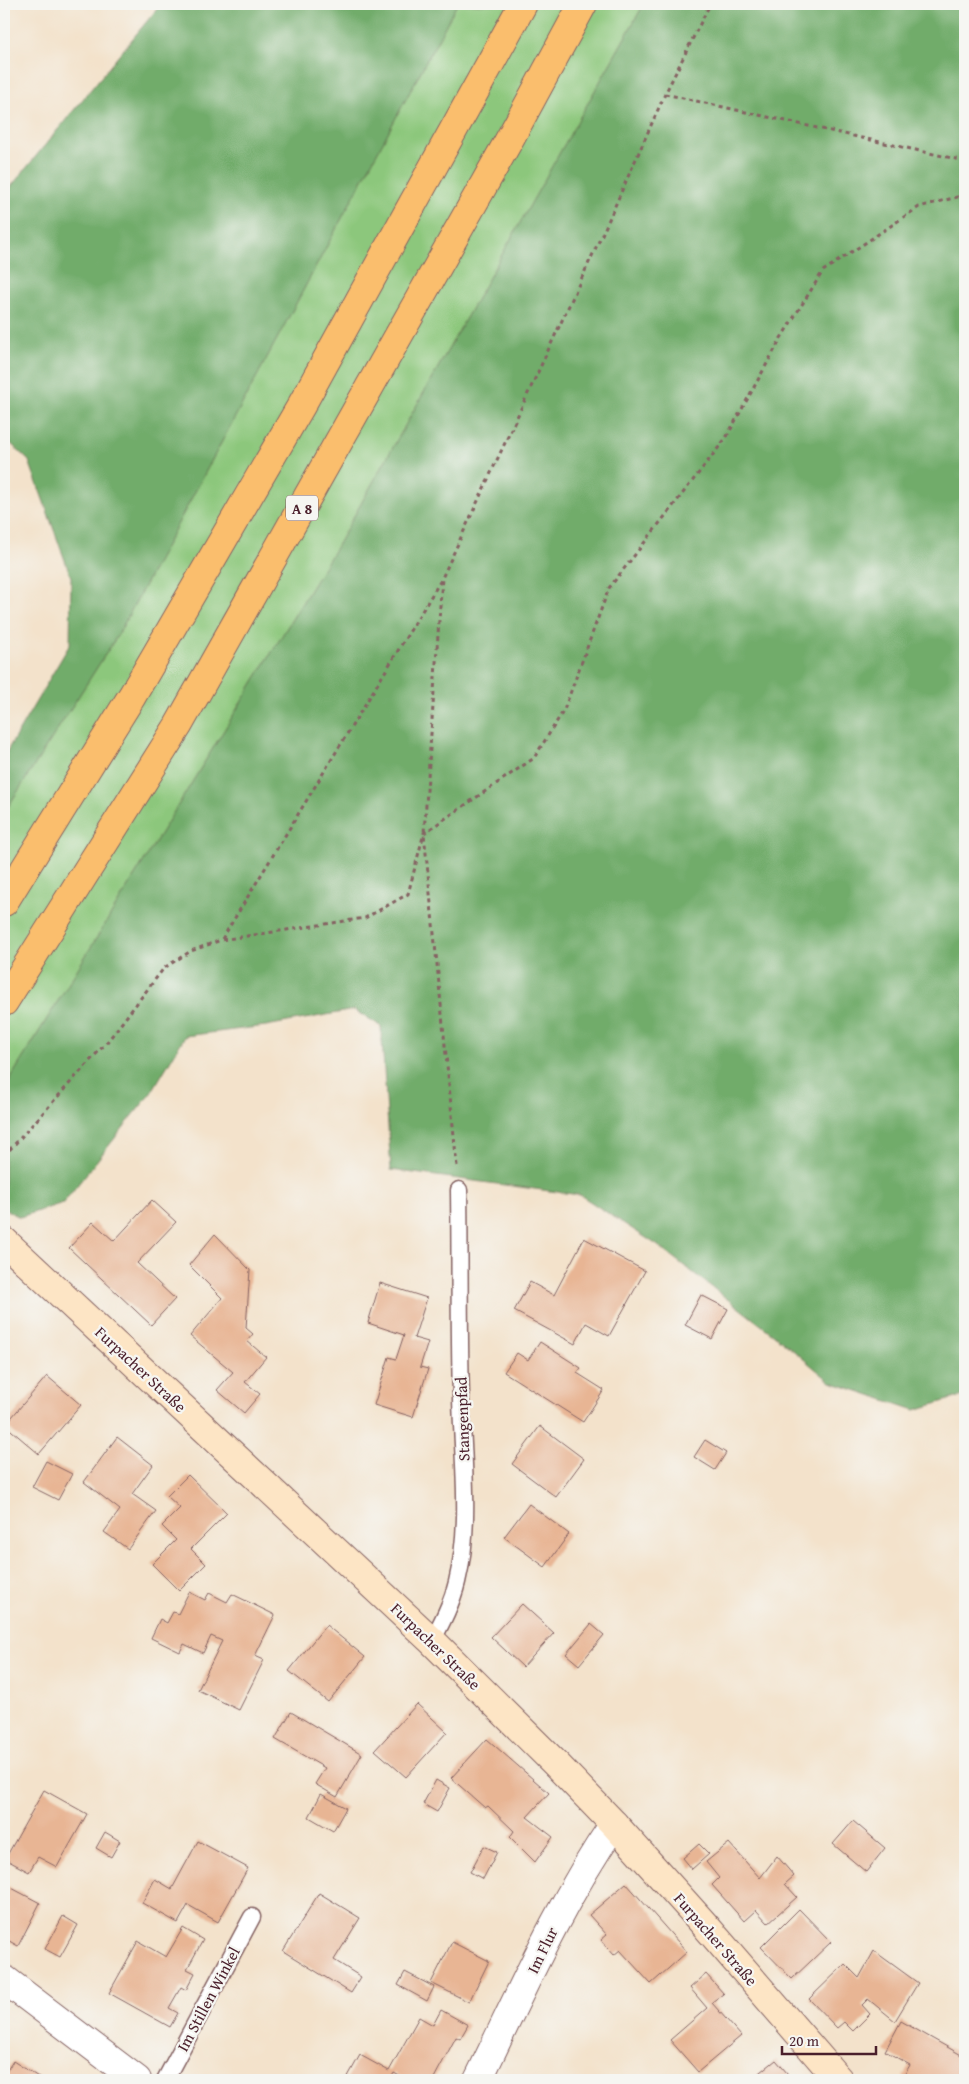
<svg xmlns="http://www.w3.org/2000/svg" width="969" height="2084" font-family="'Gentium Book Plus',serif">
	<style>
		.green { fill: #8cc77b; stroke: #6b7353 }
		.forest { fill: #71ac6b; stroke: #5e664b }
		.building { fill: #e8b594 }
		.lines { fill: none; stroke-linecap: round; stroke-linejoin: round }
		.lane-casing { stroke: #856363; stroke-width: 19 }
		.street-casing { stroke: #856363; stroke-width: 30 }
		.secondary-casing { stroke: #856363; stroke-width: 30 }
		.highway-casing { stroke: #856363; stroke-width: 30 }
		.path { stroke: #856363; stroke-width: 3; stroke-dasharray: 4 4; stroke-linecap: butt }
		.lane { stroke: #fff; stroke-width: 16 }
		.street { stroke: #fff; stroke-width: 28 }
		.secondary { stroke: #fde5c5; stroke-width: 28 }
		.highway { stroke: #fabe6d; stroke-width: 28 }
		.labels { text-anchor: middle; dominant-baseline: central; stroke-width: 4.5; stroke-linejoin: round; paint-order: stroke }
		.shield { fill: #f6f6f2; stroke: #7e6067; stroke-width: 1 }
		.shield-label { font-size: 15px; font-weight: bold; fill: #4a1f2b }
		.street-label { font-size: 16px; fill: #4a1f2b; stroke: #f6f6f2 }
	</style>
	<rect width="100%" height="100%" fill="#f6f6f2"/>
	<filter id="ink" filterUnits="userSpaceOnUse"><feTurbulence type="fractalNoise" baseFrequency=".02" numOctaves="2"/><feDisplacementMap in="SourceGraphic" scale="10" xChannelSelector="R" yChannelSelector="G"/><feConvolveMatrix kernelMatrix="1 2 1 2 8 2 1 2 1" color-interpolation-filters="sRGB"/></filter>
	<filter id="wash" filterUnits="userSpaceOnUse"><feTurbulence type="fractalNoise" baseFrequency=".0096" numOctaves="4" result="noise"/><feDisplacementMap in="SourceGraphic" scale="20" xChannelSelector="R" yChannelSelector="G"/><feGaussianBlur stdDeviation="1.12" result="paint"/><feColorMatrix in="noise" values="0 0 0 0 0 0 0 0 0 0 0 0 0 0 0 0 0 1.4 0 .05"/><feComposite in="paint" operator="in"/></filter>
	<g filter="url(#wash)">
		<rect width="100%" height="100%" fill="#f3e2cb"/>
		<path class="green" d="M457,4H644L337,546L4,1089V813L119,633Z"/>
		<g class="forest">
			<path d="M161,4H457L119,633L4,813V756L70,644L71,577L29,461L4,437V195Z"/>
			<path d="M644,4H965V1395L915,1410L831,1382L782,1341L657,1245L580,1195L391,1170L381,1026L354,1010L266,1026L185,1036L151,1093L63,1203L20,1217L4,1209V1089L337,546Z"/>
		</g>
		<g id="blocks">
			<g class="building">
				<path d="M152,1200L176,1222L137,1263L175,1299L151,1325L69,1248L93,1222L114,1241Z"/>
				<path d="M215,1234L250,1270L246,1328L253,1334L247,1341L266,1357L245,1382L260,1394L244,1413L217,1390L233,1372L190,1336L222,1298L189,1265Z"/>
				<path d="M584,1238L645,1271L609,1336L586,1323L575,1344L514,1311L530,1282L554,1295Z"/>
				<path d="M380,1283L427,1298L414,1338L428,1342L420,1367L428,1369L413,1417L374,1405L389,1357L396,1359L404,1335L368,1323Z"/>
				<path d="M701,1295L728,1309L712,1339L685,1325Z"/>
				<path d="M540,1342L581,1368L577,1373L604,1390L583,1422L504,1372L517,1353L528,1360Z"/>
				<path d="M47,1376L81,1405L39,1454L5,1425Z"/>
				<path d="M540,1426L584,1459L556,1497L512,1464Z"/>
				<path d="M117,1437L153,1465L132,1494L156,1511L128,1549L104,1532L120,1510L84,1482Z"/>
				<path d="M705,1440L726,1453L715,1470L694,1457Z"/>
				<path d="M46,1461L72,1474L58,1500L32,1487Z"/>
				<path d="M188,1475L227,1513L191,1549L206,1564L179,1591L152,1564L176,1540L162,1526L180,1508L167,1496Z"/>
				<path d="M529,1504L569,1534L545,1567L504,1537Z"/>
				<path d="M189,1592L205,1600L209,1593L227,1602L232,1594L275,1615L255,1656L264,1660L239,1710L198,1690L222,1641L211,1636L203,1653L184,1644L180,1652L151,1638L160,1619L167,1623L173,1612L178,1614Z"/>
				<path d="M522,1604L554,1633L523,1667L491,1637Z"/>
				<path d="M591,1624L604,1635L579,1665L566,1654Z"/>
				<path d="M326,1625L365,1657L328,1702L289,1671Z"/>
				<path d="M417,1704L447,1732L406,1777L375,1750Z"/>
				<path d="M291,1712L362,1754L337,1797L315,1784L325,1768L275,1739Z"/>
				<path d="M487,1739L549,1793L527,1817L553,1837L535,1862L510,1837L514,1831L488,1806L485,1808L451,1778Z"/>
				<path d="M436,1780L450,1788L437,1812L423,1804Z"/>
				<path d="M44,1790L87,1814L57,1867L38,1857L29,1872L5,1859Z"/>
				<path d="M321,1794L346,1808L333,1831L309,1817Z"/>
				<path d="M853,1821L885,1848L866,1872L833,1844Z"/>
				<path d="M105,1832L120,1841L111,1857L96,1848Z"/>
				<path d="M198,1841L248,1868L218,1922L188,1905L178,1923L142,1903L155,1879L172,1889Z"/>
				<path d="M729,1843L760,1878L777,1856L794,1876L785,1884L797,1897L768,1923L756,1910L744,1921L712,1885L719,1878L706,1862Z"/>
				<path d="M699,1844L709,1854L692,1869L683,1858Z"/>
				<path d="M484,1846L497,1852L483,1879L470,1872Z"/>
				<path d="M626,1883L687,1952L651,1984L620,1950L614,1955L601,1940L607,1935L589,1915Z"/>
				<path d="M4,1884L40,1903L18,1946L4,1938Z"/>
				<path d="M319,1893L360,1918L334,1960L361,1977L351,1993L283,1951Z"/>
				<path d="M799,1909L831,1942L792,1979L761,1947Z"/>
				<path d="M63,1916L78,1925L60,1957L45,1949Z"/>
				<path d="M183,1928L203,1940L187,1969L195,1973L186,1990L181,1987L169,2008L178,2013L170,2027L109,1993L138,1941L166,1957Z"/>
				<path d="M452,1942L489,1961L469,2002L431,1983Z"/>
				<path d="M874,1951L918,1983L895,2021L868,1999L862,2005L870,2014L853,2031L844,2022L837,2028L809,1999L845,1964L859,1978Z"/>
				<path d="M405,1972L434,1987L427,2001L398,1985Z"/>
				<path d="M706,1974L724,1994L712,2003L741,2036L698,2072L670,2040L707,2008L690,1988Z"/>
				<path d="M441,2010L468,2025L460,2039L456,2037L433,2080H407L394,2073L390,2080H346L360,2055L389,2071L419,2017L433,2025Z"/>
				<path d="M901,2021L965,2057V2069L959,2080H910L903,2077L910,2065L885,2051Z"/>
				<path d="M776,2060L793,2080H751Z"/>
				<path d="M13,2061L43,2080H4V2075Z"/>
			</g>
		</g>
	</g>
	<g filter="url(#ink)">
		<use href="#blocks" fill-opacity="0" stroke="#856363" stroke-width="1"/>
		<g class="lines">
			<defs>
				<g id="lane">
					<path d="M432,1641C442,1622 452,1603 457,1582C472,1521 462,1458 461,1396C459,1327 460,1259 459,1190"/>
					<path d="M165,2080L252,1917"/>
				</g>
				<g id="street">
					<path d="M4,1979L137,2080"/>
					<path d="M478,2080C520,1994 559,1904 614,1824"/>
				</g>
				<path id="secondary" d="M4,1241L432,1641L555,1763L614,1824L704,1924L839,2080"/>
				<g id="highway">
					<path d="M4,902L132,696L301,406L523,4"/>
					<path d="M4,1002L178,726L508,142L583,4"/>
				</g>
			</defs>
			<use href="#lane" class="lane-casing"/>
			<use href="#street" class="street-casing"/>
			<use href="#secondary" class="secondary-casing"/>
			<use href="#highway" class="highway-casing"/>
			<g class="path">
				<path d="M665,94L965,161"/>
				<path d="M222,939L441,580"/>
				<path d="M4,1156L107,1042L164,968L191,951L221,940L365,918L408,894L424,833L534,758L564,710L609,588L726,438L781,338L823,271L919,207L965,195"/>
				<path d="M457,1166L424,833L442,578L606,226L665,94L710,4"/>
			</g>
			<use href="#lane" class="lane"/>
			<use href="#street" class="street"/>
			<use href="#secondary" class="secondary"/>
			<use href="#highway" class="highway"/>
		</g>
	</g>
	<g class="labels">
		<rect class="shield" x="286" y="495.5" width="32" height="25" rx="4"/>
		<g class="shield-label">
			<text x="302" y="508">A 8</text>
		</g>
		<g class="street-label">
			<text transform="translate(141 1369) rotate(43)">Furpacher Straße</text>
			<text transform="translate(462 1419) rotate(-92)">Stangenpfad</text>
			<text transform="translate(436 1646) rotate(44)">Furpacher Straße</text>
			<text transform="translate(716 1939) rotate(49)">Furpacher Straße</text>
			<text transform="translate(542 1950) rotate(-64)">Im Flur</text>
			<text transform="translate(208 1999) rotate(-62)">Im Stillen Winkel</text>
		</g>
	</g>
	<rect width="969" height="2084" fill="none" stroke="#f6f6f2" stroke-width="20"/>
	<path d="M782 2046v8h94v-8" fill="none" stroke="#4a1f2b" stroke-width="2.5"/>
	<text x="789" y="2046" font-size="15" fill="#4a1f2b" stroke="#f6f6f2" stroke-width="4" paint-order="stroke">20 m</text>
</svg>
